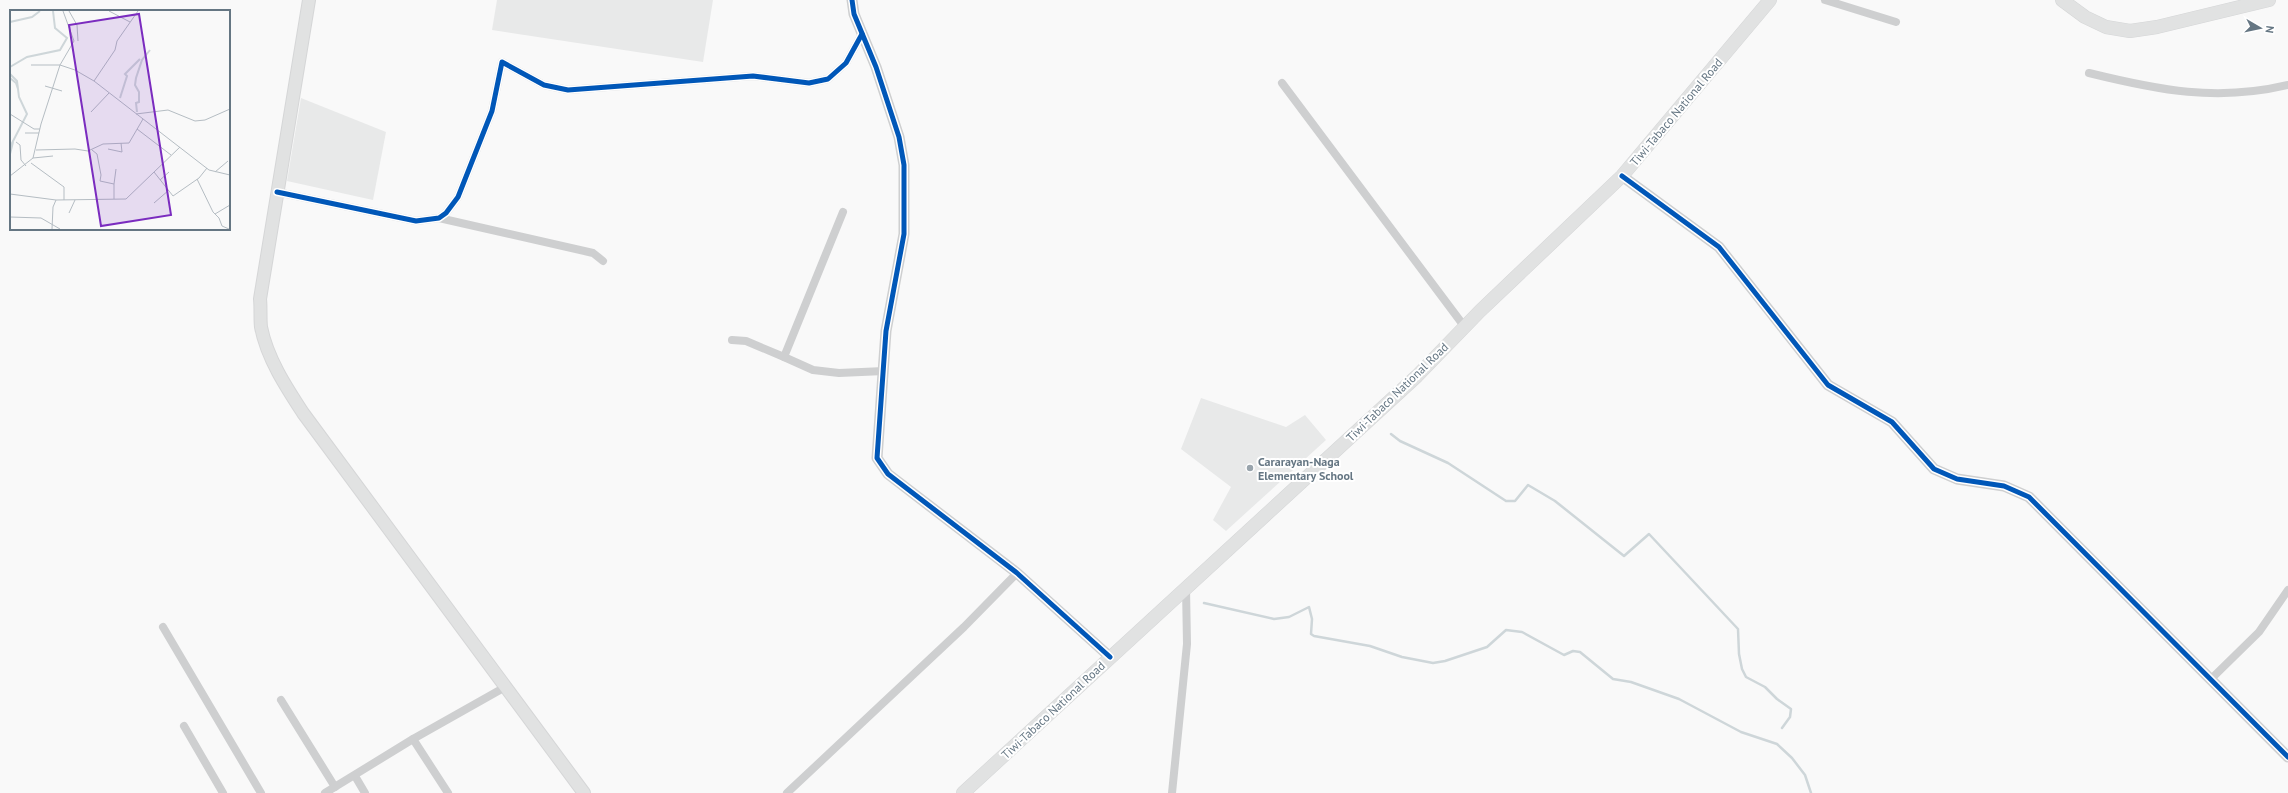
<svg xmlns="http://www.w3.org/2000/svg" width="2288" height="793" font-family="'PT Sans',sans-serif">
	<style>
		.built { fill: #e8e9e9 }
		.lines { fill: none; stroke-linecap: round; stroke-linejoin: round }
		.stream { stroke: #ced6d9; stroke-width: 2.5 }
		.secondary-casing { stroke: #d5d6d7; stroke-width: 14 }
		.primary-casing { stroke: #d5d6d7; stroke-width: 14 }
		.minor { stroke: #cecfd0; stroke-width: 8 }
		.tertiary { stroke: #cecfd0; stroke-width: 11 }
		.secondary { stroke: #e1e2e2; stroke-width: 12 }
		.primary { stroke: #e1e2e2; stroke-width: 13 }
		.cycleway-casing { stroke: #fff; stroke-width: 8 }
		.cycleway { stroke: #0057b8; stroke-width: 5 }
		.poi-dot { fill: #99a4ac; stroke: #fff; stroke-width: 1.5 }
		.labels { text-anchor: middle; dominant-baseline: central; stroke-width: 4; stroke-linejoin: round; paint-order: stroke }
		.street-label { font-size: 12px; fill: #657683; stroke: #fff }
		.poi-label { font-size: 12px; font-weight: bold; fill: #657683; stroke: #fff; text-anchor: start }
		.inset-river { fill: none; stroke: #ced6d9; stroke-width: 2 }
		.inset-road { fill: none; stroke: #b5bdc3; stroke-width: 1 }
		.view { fill: #7b2cbf; fill-opacity: 0.15; stroke: #7b2cbf; stroke-width: 2 }
		.inset-edge { fill: none; stroke: #657683; stroke-width: 2 }
	</style>
	<rect width="100%" height="100%" fill="#f9f9f9"/>
	<g class="built">
		<path d="M497,0H713L703,62L492,30Z"/>
		<path d="M301,98L386,132L373,200L287,181Z"/>
		<path d="M1201,398L1286,427L1305,415L1326,440L1226,531L1213,520L1231,487L1181,449Z"/>
	</g>
	<g class="lines">
		<g class="stream">
			<path d="M1391,434L1400,441L1448,463L1506,501H1515L1528,485L1555,501L1624,556L1649,534L1738,629L1739,654L1742,669L1746,677L1765,687L1777,699L1791,709L1790,717L1782,728"/>
			<path d="M1204,603L1274,619L1289,617L1309,607L1312,619L1311,634L1314,636L1370,646L1402,657L1433,663L1445,661L1487,647L1506,630L1522,632L1564,655L1573,651L1580,652L1613,679L1631,682L1679,699L1741,732L1777,744L1792,758L1805,775L1811,793"/>
		</g>
		<defs>
			<path id="secondary" d="M309,0L260,299C261,308 260,318 261,327C267,358 286,387 303,413L584,793"/>
			<g id="primary">
				<path d="M2062,0L2085,17L2106,27L2130,31L2157,27L2269,0"/>
				<path d="M963,793L1417,376L1480,311L1622,176L1770,0"/>
			</g>
		</defs>
		<use href="#secondary" class="secondary-casing"/>
		<use href="#primary" class="primary-casing"/>
		<g class="minor">
			<path d="M1825,0L1896,22"/>
			<path d="M2089,73C2158,90 2217,102 2288,85"/>
			<path d="M1282,83L1464,326"/>
			<path d="M277,192L416,221L439,218L446,213L458,197L492,111L502,62L544,85L568,90L753,76L809,83L828,79L846,63L862,34"/>
			<path d="M843,212L784,357L813,370L839,373L884,371"/>
			<path d="M439,218L593,253L603,261"/>
			<path d="M732,340L746,341L784,357"/>
			<path d="M163,627L261,793"/>
			<path d="M2210,680L2259,632L2288,590"/>
			<path d="M281,700L335,787"/>
			<path d="M184,726L223,793"/>
			<path d="M413,739L448,793"/>
			<path d="M355,776L365,793"/>
			<path d="M325,793L413,739L507,686"/>
			<path d="M787,793L964,627L1017,573"/>
			<path d="M1172,793L1187,644L1186,588"/>
		</g>
		<g class="tertiary">
			<path d="M852,0L854,14L876,67L899,137L904,165V234L886,331L877,458L888,474L1017,573L1110,657"/>
			<path d="M1622,176L1719,247L1828,385L1892,422L1934,469L1957,479L2004,486L2029,497L2288,757"/>
		</g>
		<use href="#secondary" class="secondary"/>
		<use href="#primary" class="primary"/>
		<defs>
			<g id="cycleway">
				<path d="M852,0L854,14L876,67L899,137L904,165V234L886,331L877,458L888,474L1017,573L1110,657"/>
				<path d="M1622,176L1719,247L1828,385L1892,422L1934,469L1957,479L2004,486L2029,497L2288,757"/>
				<path d="M277,192L416,221L439,218L446,213L458,197L492,111L502,62L544,85L568,90L753,76L809,83L828,79L846,63L862,34"/>
			</g>
		</defs>
		<use href="#cycleway" class="cycleway-casing"/>
		<use href="#cycleway" class="cycleway"/>
	</g>
	<circle class="poi-dot" cx="1250" cy="468" r="4"/>
	<g class="labels">
		<g class="street-label">
			<text transform="translate(1676 112) rotate(-50)">Tiwi-Tabaco National Road</text>
			<text transform="translate(1397 392) rotate(-44)">Tiwi-Tabaco National Road</text>
			<text transform="translate(1053 710) rotate(-43)">Tiwi-Tabaco National Road</text>
		</g>
		<g class="poi-label">
			<text x="1258" y="461">Cararayan-Naga<tspan x="1258" dy="14">Elementary School</tspan></text>
		</g>
	</g>
	<g transform="translate(10 10)">
		<rect width="220" height="220" fill="#f9f9f9"/>
		<path class="inset-river" d="M0,12L22,7L30,1M0,57L17,47L50,40L57,28L45,18L43,1M0,64L7,71L9,87L17,104L0,137M0,68L6,73L8,79M110,88L117,66L115,64L130,49M127,102L126,93L129,92V82L125,75L126,68L132,50L140,40M0,144L3,132"/>
		<path class="inset-road" d="M59,1L67,15L68,31M99,1L120,12M21,55H50M50,55L65,60L84,71L199,160L220,165M84,71L105,40L107,31L128,1M35,76L52,81M81,102L99,83M0,104L24,119H30M126,104L158,100L185,111L195,110L220,99M127,119L161,145M15,123H29M6,132L10,135L11,150L16,156M98,139L112,142L111,133M26,140L65,139L78,141L93,134L119,133L133,109M82,140L87,144L91,165L90,171L104,174V189M23,148L43,146M21,153L54,177V190M144,162L163,186L189,168L197,158M205,162L218,151M0,166L23,148L31,114L50,55L64,31L53,1M187,169L203,202L209,208L212,216L219,219M150,170L159,162M104,174L106,159M0,184L46,190L116,189L170,137M144,193L159,180M59,203L65,190M205,204L220,195M0,207L31,208L50,219M42,219L43,197L46,190"/>
		<path class="view" d="M129,4L161,205L91,216L59,15Z"/>
		<rect width="220" height="220" class="inset-edge"/>
	</g>
	<g transform="translate(2260 28) rotate(99)" stroke="#ffffff" stroke-width="3" paint-order="stroke">
	<path d="M0-3L7 15L0 10L-7 15Z" fill="#657683"/>
	<text y="-6" font-size="11" font-weight="bold" text-anchor="middle" fill="#657683">N</text>
	</g>
</svg>
